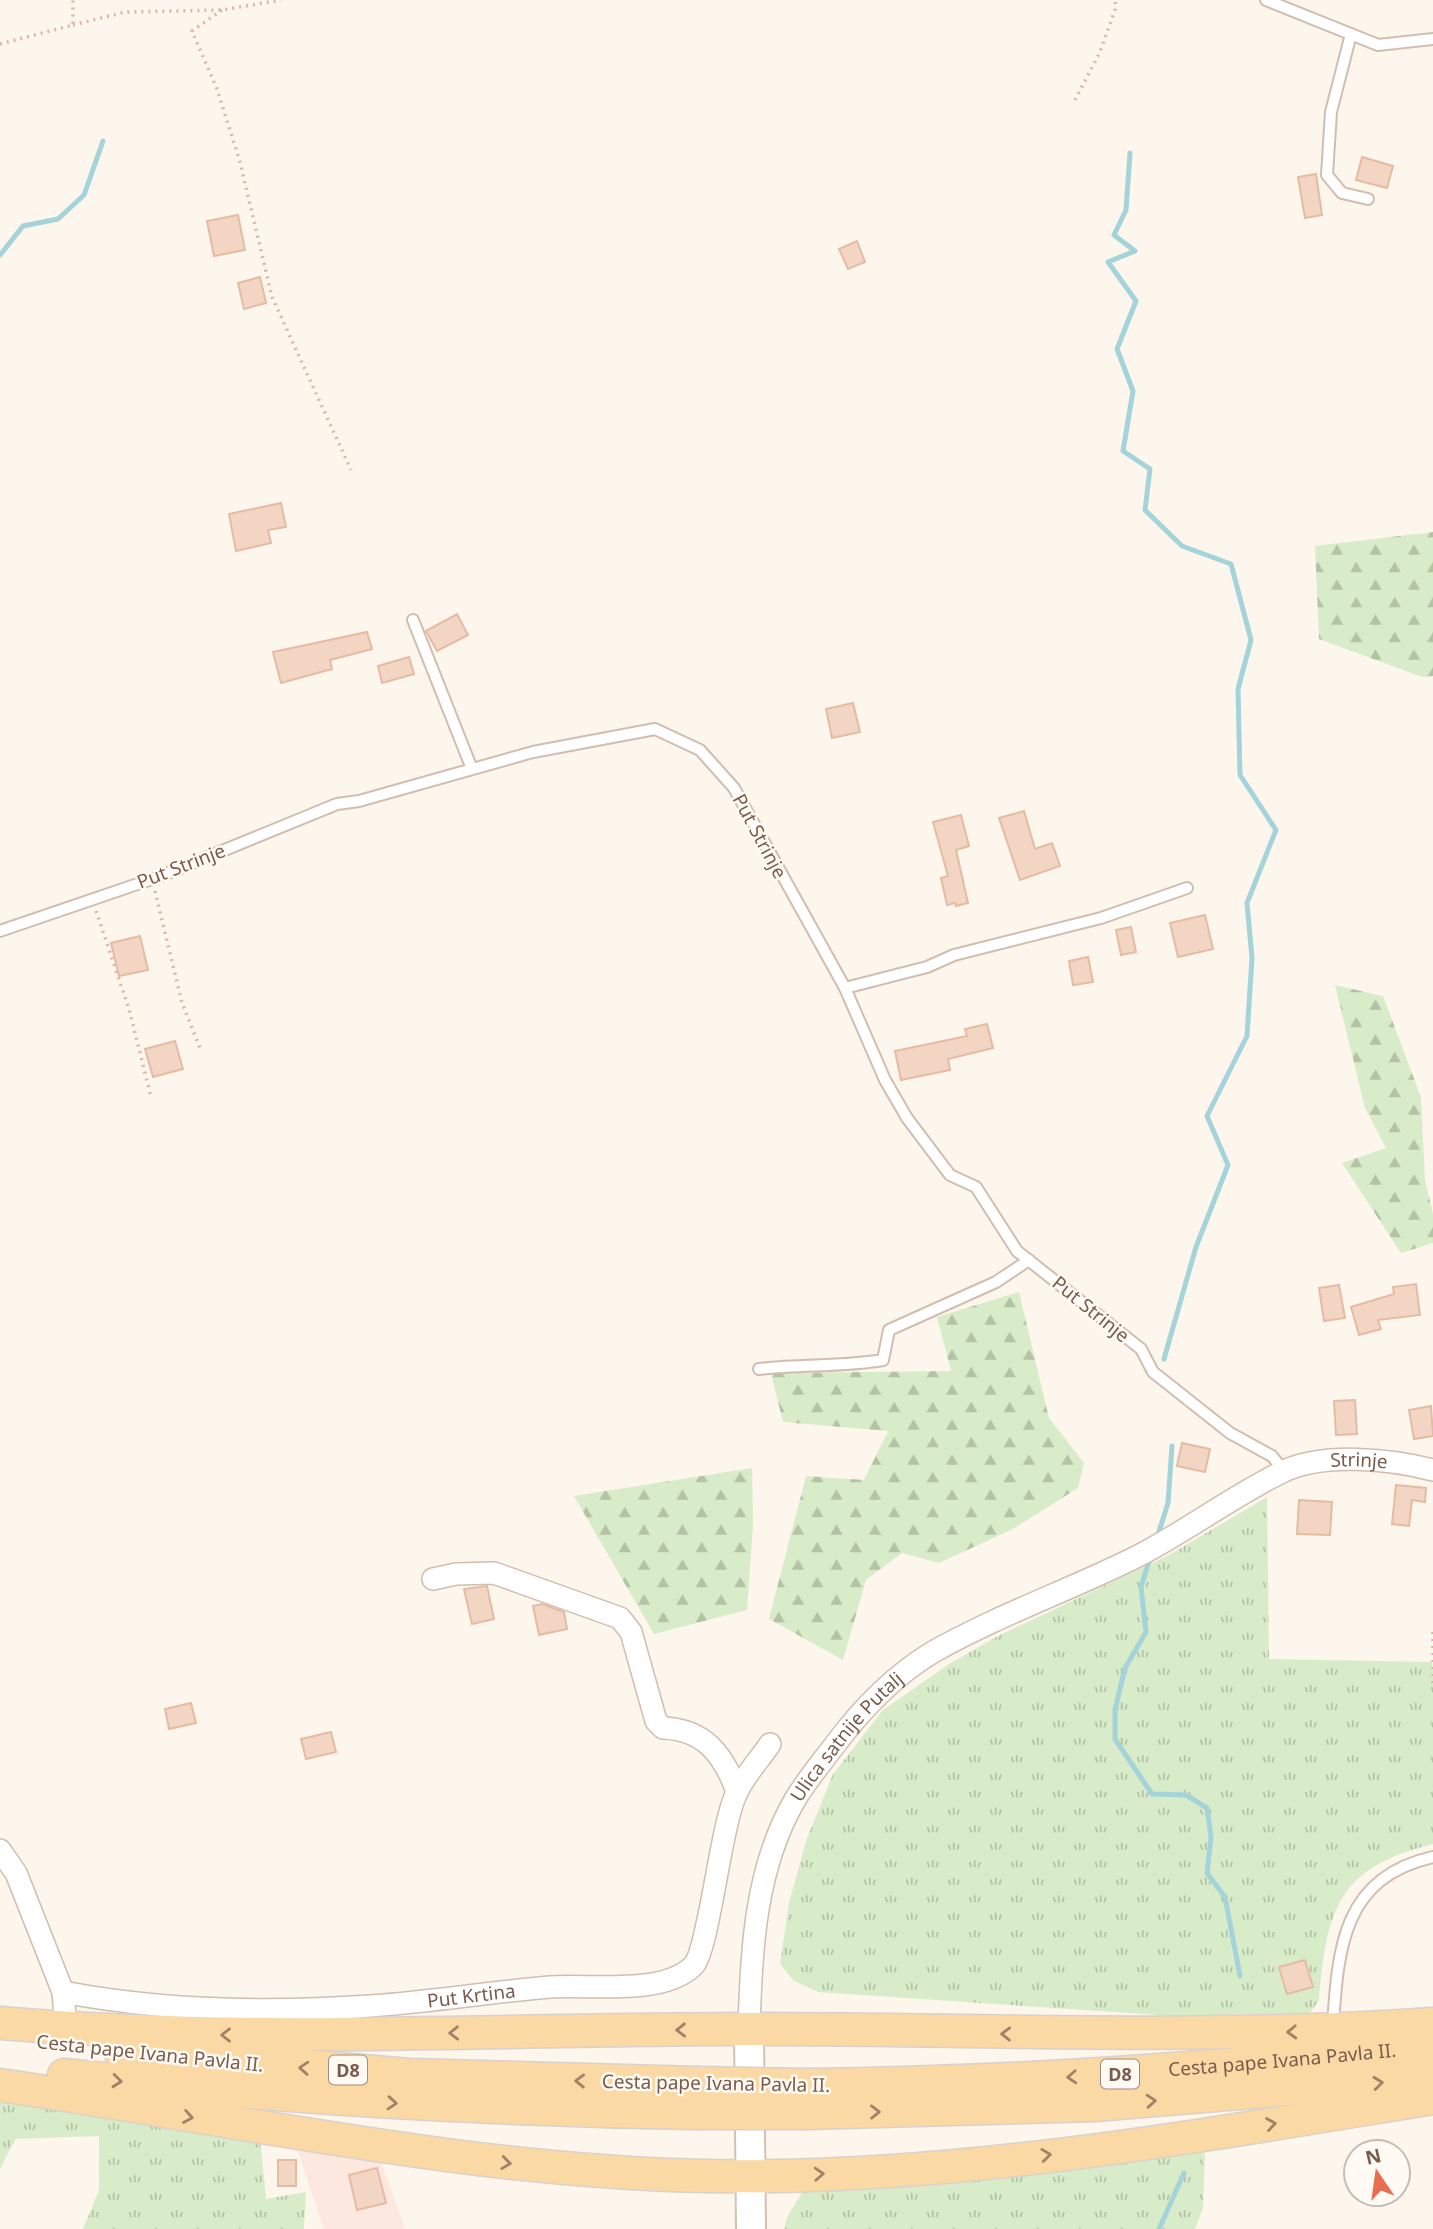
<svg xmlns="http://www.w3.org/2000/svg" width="1433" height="2229" font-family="'Noto Sans',sans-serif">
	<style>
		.commercial { fill: #fde8e0 }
		.grass { fill: url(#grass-tufts) }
		.forest { fill: url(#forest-firs) }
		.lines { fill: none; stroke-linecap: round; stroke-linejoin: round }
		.stream { stroke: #a5d3da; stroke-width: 5 }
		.building { fill: #f3d5c3; stroke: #e6bba3; stroke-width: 2 }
		.lane-casing { stroke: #d1beb0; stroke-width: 14 }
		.street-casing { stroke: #d1beb0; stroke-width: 24 }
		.secondary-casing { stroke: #d6c0b0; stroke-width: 32 }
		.primary-casing { stroke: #dad1cd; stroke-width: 35 }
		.path { stroke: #d9b8a5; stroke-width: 3.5; stroke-dasharray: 2 5; stroke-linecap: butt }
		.lane { stroke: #fff; stroke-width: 10 }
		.street { stroke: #fff; stroke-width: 21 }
		.secondary { stroke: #fff; stroke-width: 28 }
		.primary { stroke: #fbd9a5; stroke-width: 32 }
		.primary-bridge-casing { stroke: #dad1cd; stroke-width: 35; stroke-linecap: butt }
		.primary-bridge { stroke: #fbd9a5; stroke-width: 32 }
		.oneway { stroke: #a18267 }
		.labels { text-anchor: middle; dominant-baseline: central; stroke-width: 5; stroke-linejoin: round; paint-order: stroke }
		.shield { fill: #fffaf3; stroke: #a28b7f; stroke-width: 2 }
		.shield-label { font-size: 18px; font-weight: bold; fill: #7a5c4d }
		.street-label { font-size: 19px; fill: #7a5c4d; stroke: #fffaf3 }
	</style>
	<defs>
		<pattern id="grass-tufts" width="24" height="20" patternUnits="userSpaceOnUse" patternTransform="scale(1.75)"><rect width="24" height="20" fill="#d8ecc9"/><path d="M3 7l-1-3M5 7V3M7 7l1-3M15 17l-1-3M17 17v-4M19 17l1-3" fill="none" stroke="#b4c2a5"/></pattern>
		<pattern id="forest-firs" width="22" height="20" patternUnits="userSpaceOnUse" patternTransform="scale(1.75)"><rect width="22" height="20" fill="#d8ecc9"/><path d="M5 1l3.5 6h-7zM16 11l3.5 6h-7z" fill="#b4c2a5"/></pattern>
	</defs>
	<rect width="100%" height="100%" fill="#fdf6ec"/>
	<path class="commercial" d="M295,2143L379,2156L405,2229H324Z"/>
	<g class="grass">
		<path d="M1267,1497L1269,1659L1432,1662L1433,1671V1844C1337,1868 1327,1909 1319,2000L1310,2013L1173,2016L818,1992L794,1981L780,1964L789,1903L806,1841L833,1774L883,1710L949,1664L998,1636L1169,1555Z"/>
		<path d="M0,2097L260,2137L266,2199L306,2192L304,2229H83L99,2190V2136L15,2139L0,2169Z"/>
		<path d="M1205,2148L1203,2208L1195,2229H784L787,2217L807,2185Z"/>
	</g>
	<g class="forest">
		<path d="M1433,532V676L1422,677L1319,639L1315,546Z"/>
		<path d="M1335,985L1383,996L1421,1097L1425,1180L1433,1214V1243L1401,1253L1342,1163L1386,1148L1365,1108Z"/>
		<path d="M1019,1292L1049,1418L1084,1463L1078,1488L1013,1529L939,1563L902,1553L866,1580L843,1660L769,1619L806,1476L864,1480L888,1431L783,1422L771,1373L951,1371L937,1317Z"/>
		<path d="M752,1468L753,1525L747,1610L654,1634L574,1496Z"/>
	</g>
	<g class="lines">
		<g class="stream">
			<path d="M1130,153L1126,210L1114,235L1135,251L1108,262L1136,301L1117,349L1133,391L1123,451L1150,469L1145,510L1182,546L1231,564L1251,640L1238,689L1240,775L1276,830L1247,903L1252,958L1247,1036L1207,1116L1228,1165L1196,1247L1164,1359"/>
			<path d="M0,255L23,226L58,219L84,195L103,141"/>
			<path d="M1157,1538L1168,1503L1172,1446"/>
			<path d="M1150,1558L1141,1587L1146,1632L1125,1668L1115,1710V1739L1152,1794L1186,1795L1207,1808L1211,1837L1207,1873L1225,1897L1240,1976"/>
			<path d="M1159,2229L1184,2173"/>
		</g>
	</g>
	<g class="building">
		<path d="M1362,157L1393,166L1387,188L1356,180Z"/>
		<path d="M1316,174L1322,215L1305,218L1298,177Z"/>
		<path d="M238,215L245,250L214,256L207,221Z"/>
		<path d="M857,241L865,262L848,269L839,249Z"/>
		<path d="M260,277L266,303L244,309L238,283Z"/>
		<path d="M281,503L286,527L268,530L271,543L236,551L229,514Z"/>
		<path d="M457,614L468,635L437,651L426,631Z"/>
		<path d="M367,632L372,649L330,660L332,669L281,683L273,652Z"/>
		<path d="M409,657L414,674L382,683L378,666Z"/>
		<path d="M853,703L860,732L832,738L826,709Z"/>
		<path d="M1024,811L1035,849L1052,843L1060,866L1020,880L999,818Z"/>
		<path d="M961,815L969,846L956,850L968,903L956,906L955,903L947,905L941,878L948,876L933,822Z"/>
		<path d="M1205,915L1213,949L1178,957L1170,923Z"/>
		<path d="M1131,927L1136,952L1121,955L1116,930Z"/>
		<path d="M140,936L148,970L119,976L111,943Z"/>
		<path d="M1088,957L1093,982L1073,985L1069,961Z"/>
		<path d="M987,1024L993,1048L948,1059L950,1070L901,1080L895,1051L967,1036L965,1029Z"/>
		<path d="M175,1041L183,1069L153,1077L145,1049Z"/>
		<path d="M1416,1284L1420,1315L1378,1320L1381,1329L1359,1335L1351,1307L1394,1294L1393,1287Z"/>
		<path d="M1339,1285L1345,1318L1324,1321L1319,1288Z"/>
		<path d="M1355,1400L1357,1434L1336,1435L1334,1401Z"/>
		<path d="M1431,1406L1433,1436L1414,1439L1409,1410Z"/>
		<path d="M1182,1443L1210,1449L1205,1472L1177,1466Z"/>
		<path d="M1396,1485L1426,1488L1425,1502L1412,1500L1409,1526L1392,1524Z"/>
		<path d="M1299,1500L1332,1502L1330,1535L1297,1534Z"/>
		<path d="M487,1586L494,1619L472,1624L464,1589Z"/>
		<path d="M542,1604L564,1612L567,1629L539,1635L533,1606Z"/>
		<path d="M191,1703L196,1723L169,1729L165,1709Z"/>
		<path d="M331,1732L336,1752L306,1759L301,1739Z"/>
		<path d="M1305,1960L1313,1987L1287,1994L1279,1967Z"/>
		<rect x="278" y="2160" width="18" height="26"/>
		<path d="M377,2168L386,2203L357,2210L349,2175Z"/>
	</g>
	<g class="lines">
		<defs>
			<g id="lane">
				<path d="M1266,0L1378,45L1433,39"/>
				<path d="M1351,34L1331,112L1327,175L1342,193L1368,199"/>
				<path d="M413,620L472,769"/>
				<path d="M0,931L161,876L337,804L359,801L533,752L655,729L700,750L734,788L845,988L885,1080L907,1118L950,1175L976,1187L1017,1251L1141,1349L1153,1372L1230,1433L1272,1456L1284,1471"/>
				<path d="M845,988L927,967L954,955L1101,918L1187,888"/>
				<path d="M759,1369C801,1364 842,1367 883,1360L889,1330L996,1282L1029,1260"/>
				<path d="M1333,2025C1338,1948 1343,1877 1433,1857"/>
			</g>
			<g id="street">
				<path d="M433,1579L456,1574L494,1573L620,1618L631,1632L656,1721L663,1728C704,1729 724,1755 737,1792"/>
				<path d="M0,1850L16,1873L63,1992L66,2028"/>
				<path id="s1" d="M63,1992C163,2011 269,2013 370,2006C430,2002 490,1992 550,1987C591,1984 662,1996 693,1966C709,1951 720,1826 737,1792C745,1775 760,1759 770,1744"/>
				<path id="s2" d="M749,2029C751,1951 755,1867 796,1798C807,1780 821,1763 834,1746C860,1711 895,1675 933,1652C998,1615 1073,1589 1140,1555C1188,1530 1233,1496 1282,1472C1323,1452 1390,1459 1433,1470"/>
			</g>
			<path id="secondary" d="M749,2029L751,2229"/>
			<g id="primary">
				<path d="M0,2023C249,2044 499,2029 749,2029C978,2029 1204,2040 1433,2024"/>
				<path d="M119,2050L409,2075L697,2083"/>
				<path d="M64,2075C274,2097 484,2110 695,2113"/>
				<path d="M0,2085C235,2119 466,2171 705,2176C949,2181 1193,2137 1433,2098"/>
				<path id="s3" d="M807,2085C1017,2083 1224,2067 1433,2046"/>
				<path d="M807,2113L1095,2105L1433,2077"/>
			</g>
		</defs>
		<use href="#lane" class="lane-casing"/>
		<use href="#street" class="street-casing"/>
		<use href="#secondary" class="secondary-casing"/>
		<use href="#primary" class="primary-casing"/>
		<g class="path">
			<path d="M222,10L192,31L217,89L240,162L272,297L351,470"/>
			<path d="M73,25L125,12L222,10L281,0"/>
			<path d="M0,44L73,25V0"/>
			<path d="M1075,100L1100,52L1116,7L1115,0"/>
			<path d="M155,891L182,1003L200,1048"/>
			<path d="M96,911L129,1009L151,1097"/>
			<path d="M1433,1632V1686"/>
		</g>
		<use href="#lane" class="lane"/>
		<use href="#street" class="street"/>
		<use href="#secondary" class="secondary"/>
		<use href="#primary" class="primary"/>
		<defs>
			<g id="primary-bridge">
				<path d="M697,2083L807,2085"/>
				<path d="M695,2113H807"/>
			</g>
		</defs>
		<use href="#primary-bridge" class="primary-bridge-casing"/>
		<use href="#primary-bridge" class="primary-bridge"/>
	</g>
	<defs><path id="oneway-chevron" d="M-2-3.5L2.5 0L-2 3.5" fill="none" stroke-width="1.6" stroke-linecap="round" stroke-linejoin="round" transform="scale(1.75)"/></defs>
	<g class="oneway">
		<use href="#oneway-chevron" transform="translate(681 2030) rotate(179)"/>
		<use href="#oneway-chevron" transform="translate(1292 2032) rotate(178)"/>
		<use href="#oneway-chevron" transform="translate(454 2033) rotate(179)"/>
		<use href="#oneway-chevron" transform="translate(1006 2034) rotate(-179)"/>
		<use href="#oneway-chevron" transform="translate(226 2035) rotate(-180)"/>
		<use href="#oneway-chevron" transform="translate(304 2068) rotate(-176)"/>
		<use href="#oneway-chevron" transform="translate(1072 2077) rotate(177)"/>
		<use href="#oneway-chevron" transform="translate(117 2081) rotate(6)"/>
		<use href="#oneway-chevron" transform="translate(580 2081) rotate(-179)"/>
		<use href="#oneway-chevron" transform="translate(1378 2083) rotate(-6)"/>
		<use href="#oneway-chevron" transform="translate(1151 2101) rotate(-4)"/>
		<use href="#oneway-chevron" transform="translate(392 2103) rotate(4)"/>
		<use href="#oneway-chevron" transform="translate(875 2112) rotate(-1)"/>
		<use href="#oneway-chevron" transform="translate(188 2117) rotate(10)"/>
		<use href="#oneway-chevron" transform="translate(1271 2124) rotate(-9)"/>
		<use href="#oneway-chevron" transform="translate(1046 2155) rotate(-7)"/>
		<use href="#oneway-chevron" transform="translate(506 2163) rotate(7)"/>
		<use href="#oneway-chevron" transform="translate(819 2174) rotate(-3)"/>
	</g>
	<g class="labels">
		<g class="shield">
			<rect x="329" y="2055.5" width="38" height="29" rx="5"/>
			<rect x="1101" y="2059.5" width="38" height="29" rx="5"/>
		</g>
		<g class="shield-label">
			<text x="348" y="2070">D8</text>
			<text x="1120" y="2074">D8</text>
		</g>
		<g class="street-label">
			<text transform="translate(760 836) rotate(62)">Put Strinje</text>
			<text transform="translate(181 866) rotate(-21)">Put Strinje</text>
			<text transform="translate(1091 1309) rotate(39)">Put Strinje</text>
			<text stroke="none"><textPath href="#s2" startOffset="912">Strinje</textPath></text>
			<text stroke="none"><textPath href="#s2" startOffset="318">Ulica satnije Putalj</textPath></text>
			<text stroke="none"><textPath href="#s1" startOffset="410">Put Krtina</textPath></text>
			<text transform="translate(150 2053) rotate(6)">Cesta pape Ivana Pavla II.</text>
			<text stroke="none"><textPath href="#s3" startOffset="476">Cesta pape Ivana Pavla II.</textPath></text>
			<text transform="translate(716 2083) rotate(1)">Cesta pape Ivana Pavla II.</text>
		</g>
	</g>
	<g transform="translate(1377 2173) rotate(347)"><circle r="33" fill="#fffaf3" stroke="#cabbb1" stroke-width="2"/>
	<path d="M0-5L12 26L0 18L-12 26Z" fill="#e76f51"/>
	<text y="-10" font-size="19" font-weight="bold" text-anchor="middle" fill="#7a5c4d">N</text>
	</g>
</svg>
